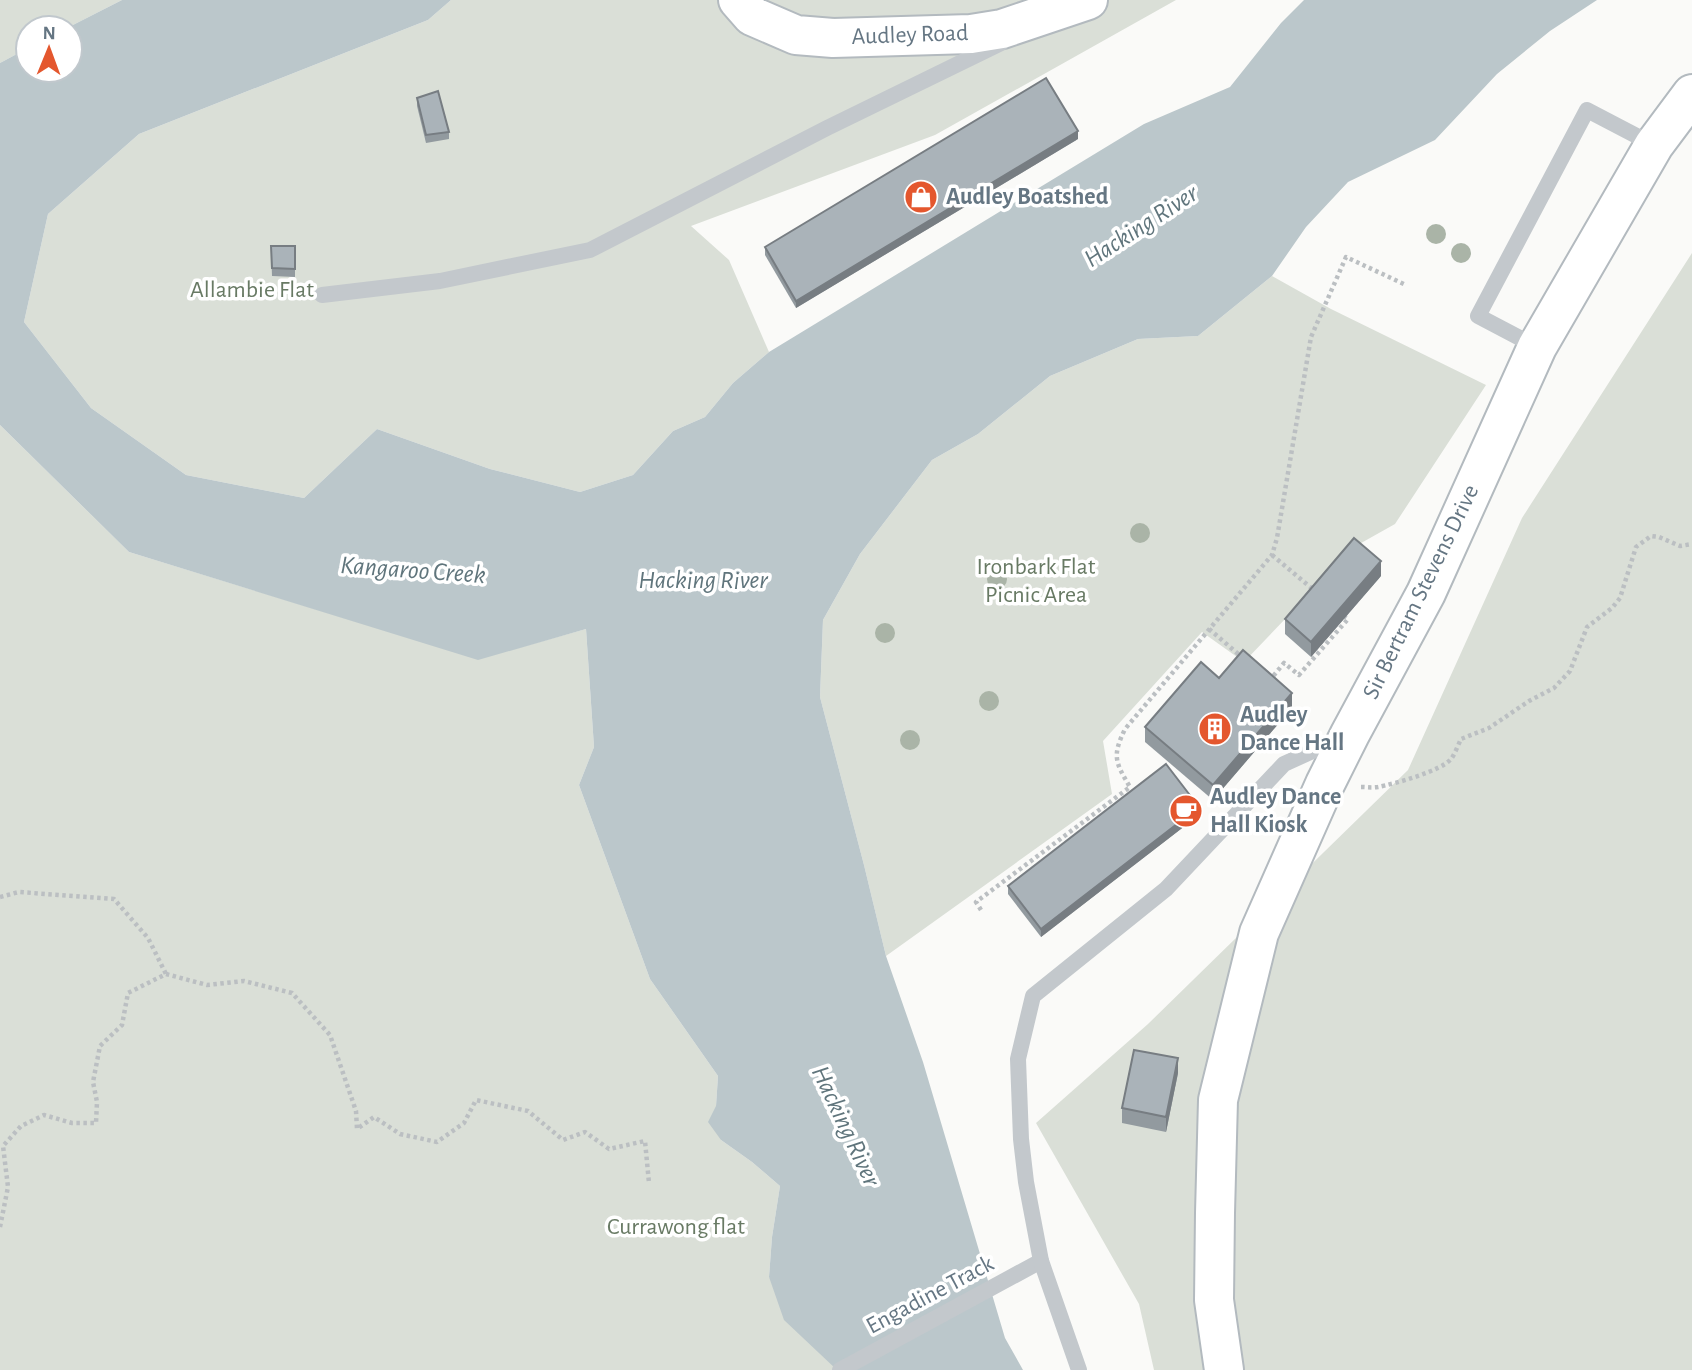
<svg xmlns="http://www.w3.org/2000/svg" width="1692" height="1370" font-family="'Alegreya Sans',sans-serif">
	<style>
		.green { fill: #dadfd7 }
		.water { fill: #bbc7cb }
		.lines { fill: none; stroke-linecap: round; stroke-linejoin: round }
		.secondary-casing { stroke: #b3babf; stroke-width: 42 }
		.path { stroke: #bbbfc2; stroke-width: 4.5; stroke-dasharray: 3.5 3.5; stroke-linecap: butt }
		.service { stroke: #c3c8cc; stroke-width: 16 }
		.secondary { stroke: #fff; stroke-width: 38 }
		.tree { fill: #aab4a7 }
		.wall { fill: #929a9f }
		.shaded-wall { fill: #777d82 }
		.building { fill: #aab3b9; stroke: #777d82; stroke-width: 2 }
		.labels { text-anchor: middle; dominant-baseline: central; stroke-width: 7; stroke-linejoin: round; paint-order: stroke }
		.street-label { font-size: 24px; fill: #657683; stroke: #fff }
		.poi-label { font-size: 24px; font-weight: bold; fill: #657683; stroke: #fff; text-anchor: start }
		.park-label { font-size: 24px; fill: #687a64; stroke: #fff }
		.water-label { font-size: 26px; font-style: italic; fill: #60757c; stroke: #fff }
	</style>
	<rect width="100%" height="100%" fill="#fafaf8"/>
	<g class="green">
		<path d="M0,0H122L67,28H28V48L0,63Z"/>
		<path d="M451,0H1176L935,135L691,226L729,260L769,352L733,383L705,417L673,431L633,475L580,492L490,469L377,429L304,498L186,475L91,408L24,322L48,214L139,134L428,20Z"/>
		<path d="M1692,253V1370H1154L1139,1304L1036,1123L1148,1024L1408,770L1522,518Z"/>
		<path d="M1272,276L1331,309L1486,385L1395,524L1354,547L1244,662L1202,632L1103,741L1112,794L886,956L864,865L820,697L823,620L860,554L932,460L978,434L1050,376L1138,339L1198,336Z"/>
		<path d="M0,425L129,552L478,659L586,629L594,747L579,785L650,979L718,1076L716,1106L721,1140L752,1162L780,1186L772,1237L769,1277L837,1370H0Z"/>
	</g>
	<path class="water" d="M122,0H451L428,20L139,134L48,214L24,322L91,408L186,475L304,498L377,429L490,469L580,492L633,475L673,431L705,417L733,383L769,352L1144,124L1230,87L1281,23L1304,0H1597L1550,31L1497,74L1435,140L1348,182L1306,227L1272,276L1198,336L1138,339L1050,376L978,434L932,460L860,554L823,620L820,697L864,865L886,956L923,1062L1005,1338L1023,1370H837L784,1320L769,1277L772,1237L780,1186L752,1162L721,1140L708,1122L716,1106L718,1076L650,979L579,785L594,747L586,629L478,660L129,552L0,425V63L28,48V70H70V28H67Z"/>
	<g class="lines">
		<defs>
			<g id="secondary">
				<path d="M738,0L752,16L796,35L833,38L971,34L1002,29L1088,0"/>
				<path d="M1224,1370L1214,1300L1215,1213L1218,1100L1259,933L1325,784L1350,734L1426,593L1537,347L1654,145L1692,94"/>
			</g>
		</defs>
		<use href="#secondary" class="secondary-casing"/>
		<g class="path">
			<path d="M1272,555L1315,591"/>
			<path d="M1209,629L1243,658"/>
			<path d="M1269,679L1270,680L1284,663L1299,675L1348,619L1342,615"/>
			<path d="M1361,787C1367,787 1372,788 1378,787C1394,784 1441,771 1451,759C1455,754 1458,745 1461,739L1489,728L1529,701L1554,688L1570,671L1587,627L1612,608L1620,598L1636,547L1651,536L1659,537L1680,546L1692,544"/>
			<path d="M0,897L19,892L114,899L148,938L166,974"/>
			<path d="M981,910L976,902L1130,787C1115,762 1112,756 1125,729L1272,555L1277,538L1311,337L1346,257L1406,285"/>
			<path d="M0,1227L8,1187L3,1146L21,1126L44,1115L72,1123H96L97,1102L93,1082L100,1046L122,1025L128,993L166,974L207,985L244,981L292,993L330,1035L356,1111L357,1129L374,1117L400,1134L437,1142L464,1123L476,1100L528,1111L563,1140L585,1132L609,1149L645,1141L649,1183"/>
		</g>
		<g class="service">
			<path d="M322,295L440,281L590,250L827,128L1001,43"/>
			<path d="M1537,347L1478,316L1587,110L1654,145"/>
			<path d="M840,1370L1041,1261"/>
			<path d="M1079,1370L1041,1261L1026,1182L1021,1139L1018,1059L1033,996L1166,889L1284,764L1341,738"/>
		</g>
		<use href="#secondary" class="secondary"/>
	</g>
	<g class="tree">
		<circle cx="1436" cy="234" r="10"/>
		<circle cx="1461" cy="253" r="10"/>
		<circle cx="1140" cy="533" r="10"/>
		<circle cx="997" cy="579" r="10"/>
		<circle cx="885" cy="633" r="10"/>
		<circle cx="989" cy="701" r="10"/>
		<circle cx="910" cy="740" r="10"/>
	</g>
	<g class="wall">
		<path d="M417,98L449,132V139L426,143L417,106Z"/>
		<path d="M1078,139L796,308L765,255V247Z"/>
		<path d="M271,246H295V277L272,276Z"/>
		<path d="M1381,576L1311,657L1285,634V619Z"/>
		<path d="M1219,678L1292,708L1213,800L1145,742V727Z"/>
		<path d="M1199,815L1041,937L1008,894V886Z"/>
		<path d="M1178,1073L1166,1132L1122,1123V1108Z"/>
	</g>
	<g class="shaded-wall">
		<path d="M1078,131V139L796,308V301Z"/>
		<path d="M1381,561V576L1311,657V642Z"/>
		<path d="M1292,693V708L1213,800V785Z"/>
		<path d="M1199,807V815L1041,937V929Z"/>
		<path d="M1178,1058V1073L1166,1132V1117Z"/>
	</g>
	<g class="building">
		<path d="M1046,78L1078,131L796,301L765,247Z"/>
		<path d="M438,91L449,132L426,135L417,98Z"/>
		<path d="M271,246H295V269L272,268Z"/>
		<path d="M1354,538L1381,561L1311,642L1285,619Z"/>
		<path d="M1243,650L1292,693L1213,785L1145,727L1201,662L1219,678Z"/>
		<path d="M1166,764L1199,807L1041,929L1008,886Z"/>
		<path d="M1134,1050L1178,1058L1166,1117L1122,1108Z"/>
	</g>
	<defs>
		<symbol id="shop-disc" viewBox="-11 -11 22 22"><circle r="9.5" fill="#e4572e" stroke="#fff"/><path d="M-5-2.5h2.3a2.7 3.5 0 0 1 5.4 0H5L5.5 6h-11ZM-1.5-2.5h3a1.5 2.3 0 0 0-3 0Z" fill="#fff"/></symbol>
		<symbol id="building-disc" viewBox="-11 -11 22 22"><circle r="9.5" fill="#e4572e" stroke="#fff"/><path d="M-4-6H4V6H1V3H-1V6H-4ZM-2.5-4.3h1.7v1.8h-1.7ZM.8-4.3h1.7v1.8H.8ZM-2.5-1h1.7V.8h-1.7ZM.8-1h1.7V.8H.8Z" fill="#fff"/></symbol>
		<symbol id="cafe-disc" viewBox="-11 -11 22 22"><circle r="9.5" fill="#e4572e" stroke="#fff"/><path d="M-5.5-4.5H6V0H3Q3 3.5 0 3.5H-2.5Q-5.5 3.5-5.5 0ZM3-3.2v2h1.7v-2ZM-6 4.5H4V6H-6Z" fill="#fff"/></symbol>
	</defs>
	<g fill-rule="evenodd">
		<use href="#shop-disc" x="902" y="178" width="38" height="38"/>
		<use href="#building-disc" x="1196" y="710" width="38" height="38"/>
		<use href="#cafe-disc" x="1167" y="792" width="38" height="38"/>
	</g>
	<g class="labels">
		<g class="street-label">
			<text transform="translate(910 35) rotate(-2)">Audley Road</text>
			<text transform="translate(1421 592) rotate(-64)">Sir Bertram Stevens Drive</text>
			<text transform="translate(930 1295) rotate(-28)">Engadine Track</text>
		</g>
		<g class="poi-label">
			<text x="946" y="197">Audley Boatshed</text>
			<text x="1240" y="715">Audley<tspan x="1240" dy="28">Dance Hall</tspan></text>
			<text x="1210" y="797">Audley Dance<tspan x="1210" dy="28">Hall Kiosk</tspan></text>
		</g>
		<g class="park-label">
			<text x="252" y="290">Allambie Flat</text>
			<text x="1036" y="567">Ironbark Flat<tspan x="1036" dy="28">Picnic Area</tspan></text>
			<text x="676" y="1227">Currawong flat</text>
		</g>
		<g class="water-label">
			<text transform="translate(1141 226) rotate(-33)">Hacking River</text>
			<text transform="translate(413 570) rotate(4)">Kangaroo Creek</text>
			<text x="703" y="580">Hacking River</text>
			<text transform="translate(846 1126) rotate(65)">Hacking River</text>
		</g>
	</g>
	<g transform="translate(49 49) rotate(1)"><circle r="33" fill="#ffffff" stroke="#c1c8cd" stroke-width="2"/>
	<path d="M0-5L12 26L0 18L-12 26Z" fill="#e4572e"/>
	<text y="-10" font-size="19" font-weight="bold" text-anchor="middle" fill="#657683">N</text>
	</g>
</svg>
